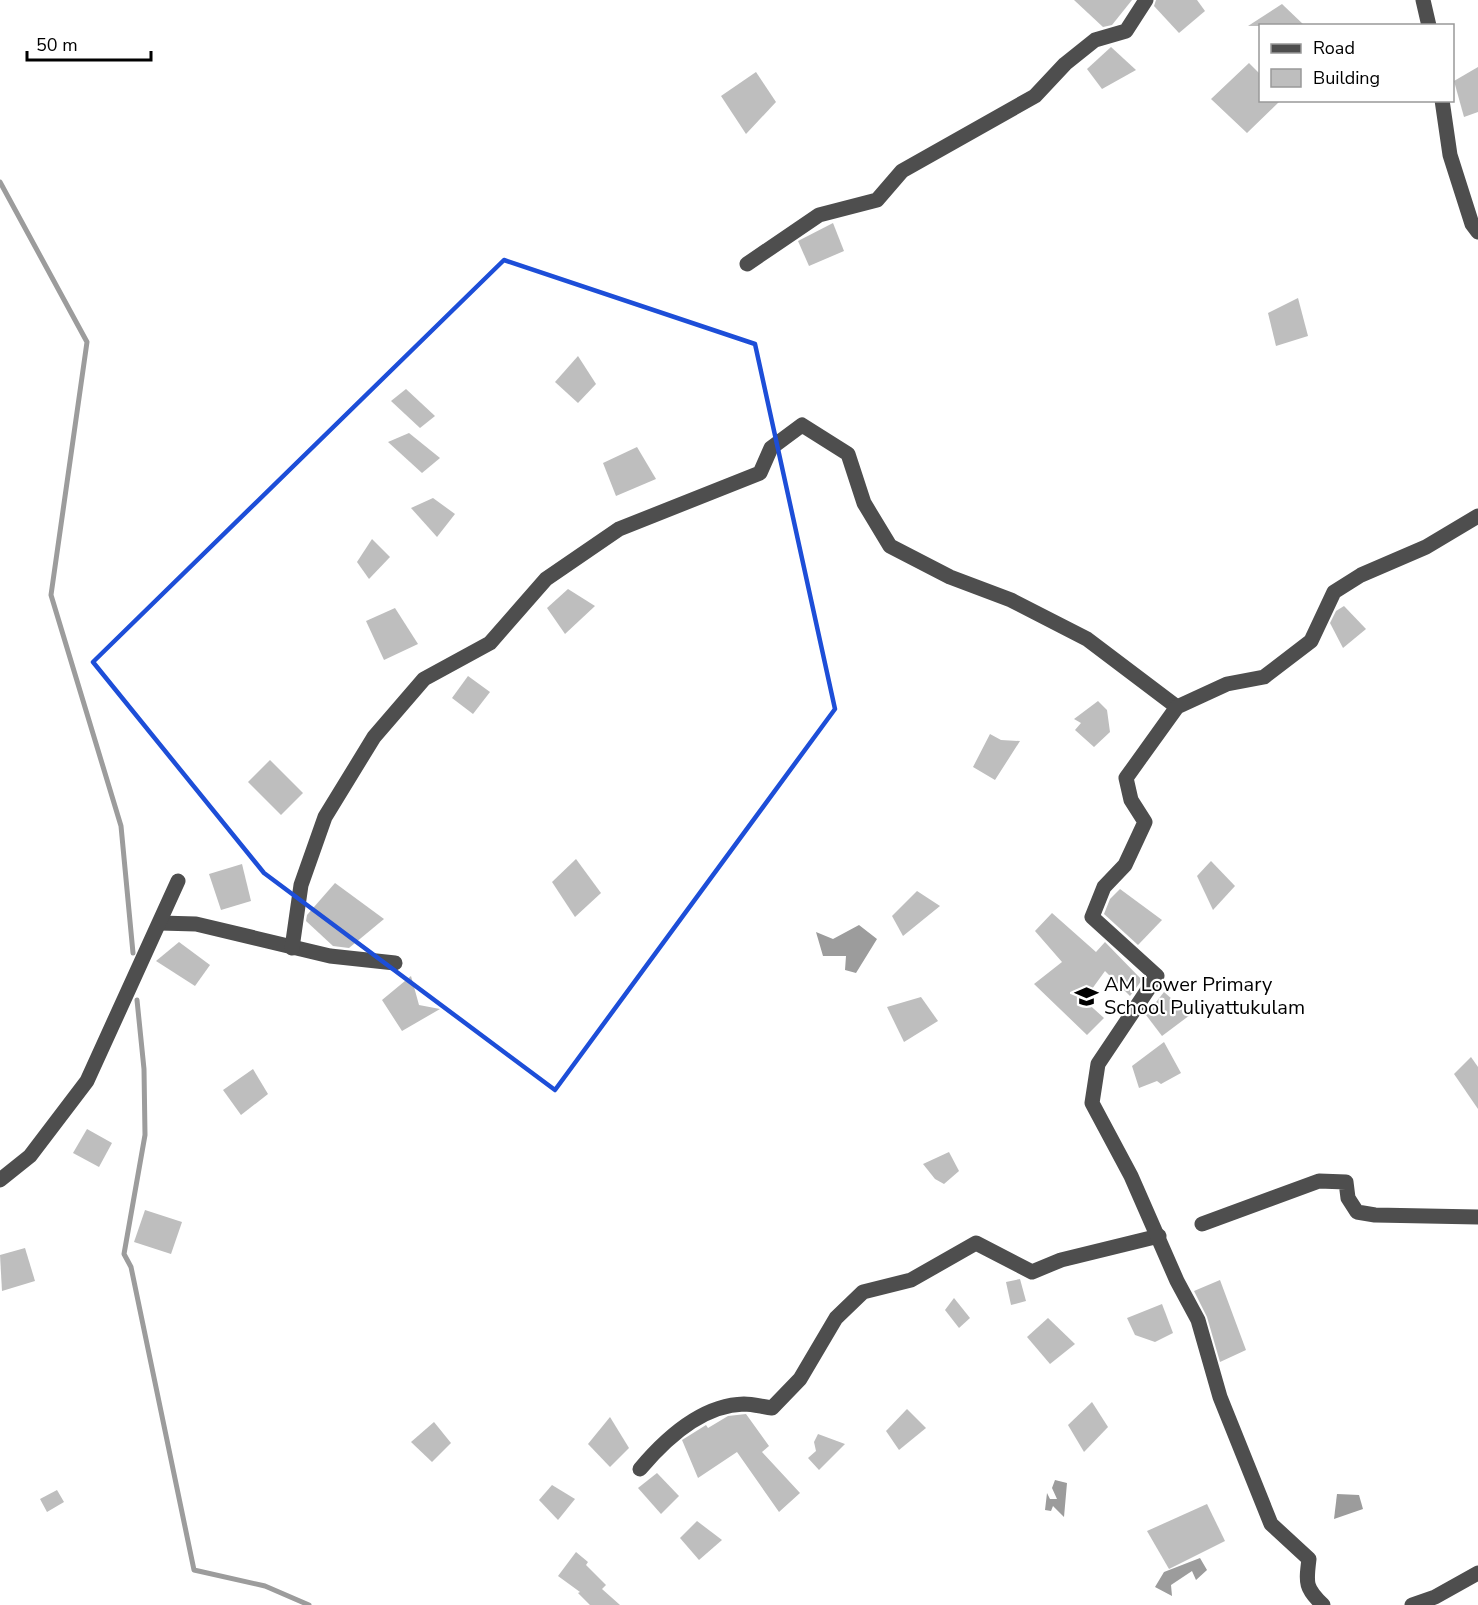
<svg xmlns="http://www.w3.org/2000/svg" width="1478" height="1605" font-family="'Nunito Sans',sans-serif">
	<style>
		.water { fill: #9c9c9c }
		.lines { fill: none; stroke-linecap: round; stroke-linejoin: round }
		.stream { stroke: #9c9c9c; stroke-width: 5 }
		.building { fill: #bebebe }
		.minor { stroke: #4e4e4e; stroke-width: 15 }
		.marked { fill: none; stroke: #1d4ed8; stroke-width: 4.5; stroke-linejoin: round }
		.labels { text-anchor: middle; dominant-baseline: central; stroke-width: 4.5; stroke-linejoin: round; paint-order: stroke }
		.poi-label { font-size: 20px; fill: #000; stroke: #fff; text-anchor: start }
	</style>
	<rect width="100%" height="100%" fill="#fff"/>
	<g class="water">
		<path d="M859,925L877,939L856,973L845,970L846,956H823L816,932L833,939Z"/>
		<path d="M1055,1480L1067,1483L1064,1517L1053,1506L1051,1511L1045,1510L1047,1493L1050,1499H1057L1052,1488Z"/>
		<path d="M1337,1494L1359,1495L1363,1509L1334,1519Z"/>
		<path d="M1200,1558L1207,1570L1196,1580L1192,1571L1171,1585L1172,1596L1155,1587L1164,1572Z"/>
	</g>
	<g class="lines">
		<g class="stream">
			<path d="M0,182L87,342L51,595L121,826L133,953"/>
			<path d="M137,1000L144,1069L145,1135L124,1254L131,1267L194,1570L265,1586L309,1605"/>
		</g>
	</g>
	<g class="building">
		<path d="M1074,0H1132L1112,25L1103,27Z"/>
		<path d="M1156,0H1197L1205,11L1179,33L1154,6Z"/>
		<path d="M1282,4L1305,26H1248Z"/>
		<path d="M1111,47L1136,70L1102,89L1087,69Z"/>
		<path d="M1249,63L1260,74V100H1281L1247,133L1211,99Z"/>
		<path d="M1478,67V112L1464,117L1454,81Z"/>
		<path d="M756,72L776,102L746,134L721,96Z"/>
		<path d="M833,223L844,251L809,266L798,241Z"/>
		<path d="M1298,298L1308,336L1276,346L1268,313Z"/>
		<path d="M578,356L596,384L578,403L555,382Z"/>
		<path d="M406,389L435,416L420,428L391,401Z"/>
		<path d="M409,433L440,458L422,473L388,442Z"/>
		<path d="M637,447L656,479L616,496L603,463Z"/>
		<path d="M433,498L455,514L437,537L411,508Z"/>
		<path d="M372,539L390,557L369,579L357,562Z"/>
		<path d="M568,589L595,606L565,634L547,608Z"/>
		<path d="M1344,606L1366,629L1343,648L1330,623L1336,611Z"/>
		<path d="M395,608L418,644L384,660L366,621Z"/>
		<path d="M468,676L490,692L473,714L452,698Z"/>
		<path d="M1098,701L1107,710L1110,732L1094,747L1075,730L1081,723L1074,719Z"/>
		<path d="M990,734L1001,740L1020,741L995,780L973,767Z"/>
		<path d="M270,760L303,793L281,815L248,782Z"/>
		<path d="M576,859L601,893L575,917L552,882Z"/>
		<path d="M1211,861L1235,886L1213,910L1197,876Z"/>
		<path d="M242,864L251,901L221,910L209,874Z"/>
		<path d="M335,883L384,919L349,948L333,946L306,921L307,915Z"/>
		<path d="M1120,889L1162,920L1138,945L1104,914L1110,899Z"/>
		<path d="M917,891L940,906L903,936L892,916Z"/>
		<path d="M1052,913L1096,952L1105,942L1142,980L1130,996L1105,971L1084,1000L1104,1018L1087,1035L1034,984L1062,962L1035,931Z"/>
		<path d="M179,942L210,965L195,986L156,961Z"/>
		<path d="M411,976L419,1005L440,1009L402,1031L382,1000Z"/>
		<path d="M1164,992L1190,1015L1162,1036L1146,1015Z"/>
		<path d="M921,997L938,1021L904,1042L887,1007Z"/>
		<path d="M1164,1042L1181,1073L1161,1084L1157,1081L1139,1088L1132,1066Z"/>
		<path d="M1471,1057L1478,1067V1109L1454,1074Z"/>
		<path d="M253,1069L268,1094L241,1115L223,1090Z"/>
		<path d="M87,1129L112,1143L99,1167L73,1153Z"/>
		<path d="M949,1152L959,1171L944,1184L935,1179L923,1164Z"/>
		<path d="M145,1210L182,1222L171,1254L134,1242Z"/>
		<path d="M25,1248L35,1281L2,1291L0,1255Z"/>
		<path d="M1020,1279L1026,1301L1011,1305L1006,1282Z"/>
		<path d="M1220,1280L1246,1350L1220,1362L1207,1317L1194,1291Z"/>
		<path d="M954,1298L970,1318L959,1328L945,1310Z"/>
		<path d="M1162,1304L1173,1333L1155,1342L1135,1335L1127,1318Z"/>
		<path d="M1048,1318L1075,1344L1050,1364L1027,1337Z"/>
		<path d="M1092,1402L1108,1427L1084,1452L1068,1425Z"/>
		<path d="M907,1409L926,1428L899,1450L886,1431Z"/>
		<path d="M746,1414L769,1446L762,1452L800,1493L779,1512L737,1452L698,1478L682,1440L706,1425L708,1428L728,1416Z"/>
		<path d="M610,1417L629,1448L610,1467L588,1444Z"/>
		<path d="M434,1422L451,1443L432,1462L411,1442Z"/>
		<path d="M818,1434L845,1444L819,1470L808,1458L816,1451L814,1442Z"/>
		<path d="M657,1473L679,1496L661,1514L638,1488Z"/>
		<path d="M552,1485L575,1499L558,1520L539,1500Z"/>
		<path d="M57,1490L64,1502L47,1512L40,1499Z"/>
		<path d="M1207,1504L1225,1541L1169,1569L1147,1531Z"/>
		<path d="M697,1521L722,1540L699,1560L680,1538Z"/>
		<path d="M576,1552L588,1562L586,1565L606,1585L602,1589L620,1605H590L578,1593L580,1592L558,1576Z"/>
	</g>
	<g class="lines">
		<g class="minor">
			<path d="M1423,0L1429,26"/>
			<path d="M1442,100L1450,155L1472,224L1478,232"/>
			<path d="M747,264L819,215L877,200L902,171L1035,96L1065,64L1095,40L1126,31L1146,0"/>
			<path d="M160,923L196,924L330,956L395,963"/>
			<path d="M292,948L301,885L325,817L374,737L424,679L490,643L546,579L619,529L760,473L771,448L802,425L848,454L864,503L890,546L950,577L1011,600L1087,639L1177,707"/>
			<path d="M0,1180L30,1156L87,1081L178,881"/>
			<path d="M1202,1224L1319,1181L1346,1182L1348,1198L1357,1212L1375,1215L1478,1217"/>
			<path d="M640,1469C666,1438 702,1405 744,1404C753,1404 763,1407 772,1408L800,1379L836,1318L863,1292L911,1280L976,1243L1032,1272L1061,1260L1159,1236"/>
			<path d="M1323,1605C1305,1588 1306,1583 1309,1559L1271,1524L1220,1397L1198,1320L1177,1281L1131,1176L1092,1103L1098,1064L1157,976L1092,917L1104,887L1125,865L1145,822L1131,800L1126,778L1177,707L1227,684L1264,677L1311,641L1334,592L1361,575L1426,547L1478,516"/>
			<path d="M1412,1605L1435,1597L1478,1573"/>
		</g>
	</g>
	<path class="marked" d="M504,260L755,344L835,709L555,1090L264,873L93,662Z"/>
	<defs>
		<symbol id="school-bare" viewBox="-9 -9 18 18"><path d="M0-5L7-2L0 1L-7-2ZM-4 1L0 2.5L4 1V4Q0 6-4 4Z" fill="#000" stroke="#fff" stroke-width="2.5" paint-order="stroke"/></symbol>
	</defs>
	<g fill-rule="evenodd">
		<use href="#school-bare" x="1070" y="980" width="33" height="33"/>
	</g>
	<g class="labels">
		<g class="poi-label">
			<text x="1104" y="984">AM Lower Primary<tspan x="1104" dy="23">School Puliyattukulam</tspan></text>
		</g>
	</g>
	<rect x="1259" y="24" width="195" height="78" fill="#ffffff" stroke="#999999" stroke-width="1.5"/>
	<rect x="1271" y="44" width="30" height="9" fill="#4e4e4e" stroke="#999999" stroke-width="1.5"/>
	<text x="1313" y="54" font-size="18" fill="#000000">Road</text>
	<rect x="1271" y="69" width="30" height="18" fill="#bebebe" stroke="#999999" stroke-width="1.5"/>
	<text x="1313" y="84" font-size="18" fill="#000000">Building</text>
	<path d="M27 51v9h124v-9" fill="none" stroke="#000000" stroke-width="3"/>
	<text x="36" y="51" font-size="18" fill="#000000" stroke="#ffffff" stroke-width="4.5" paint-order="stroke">50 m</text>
</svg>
